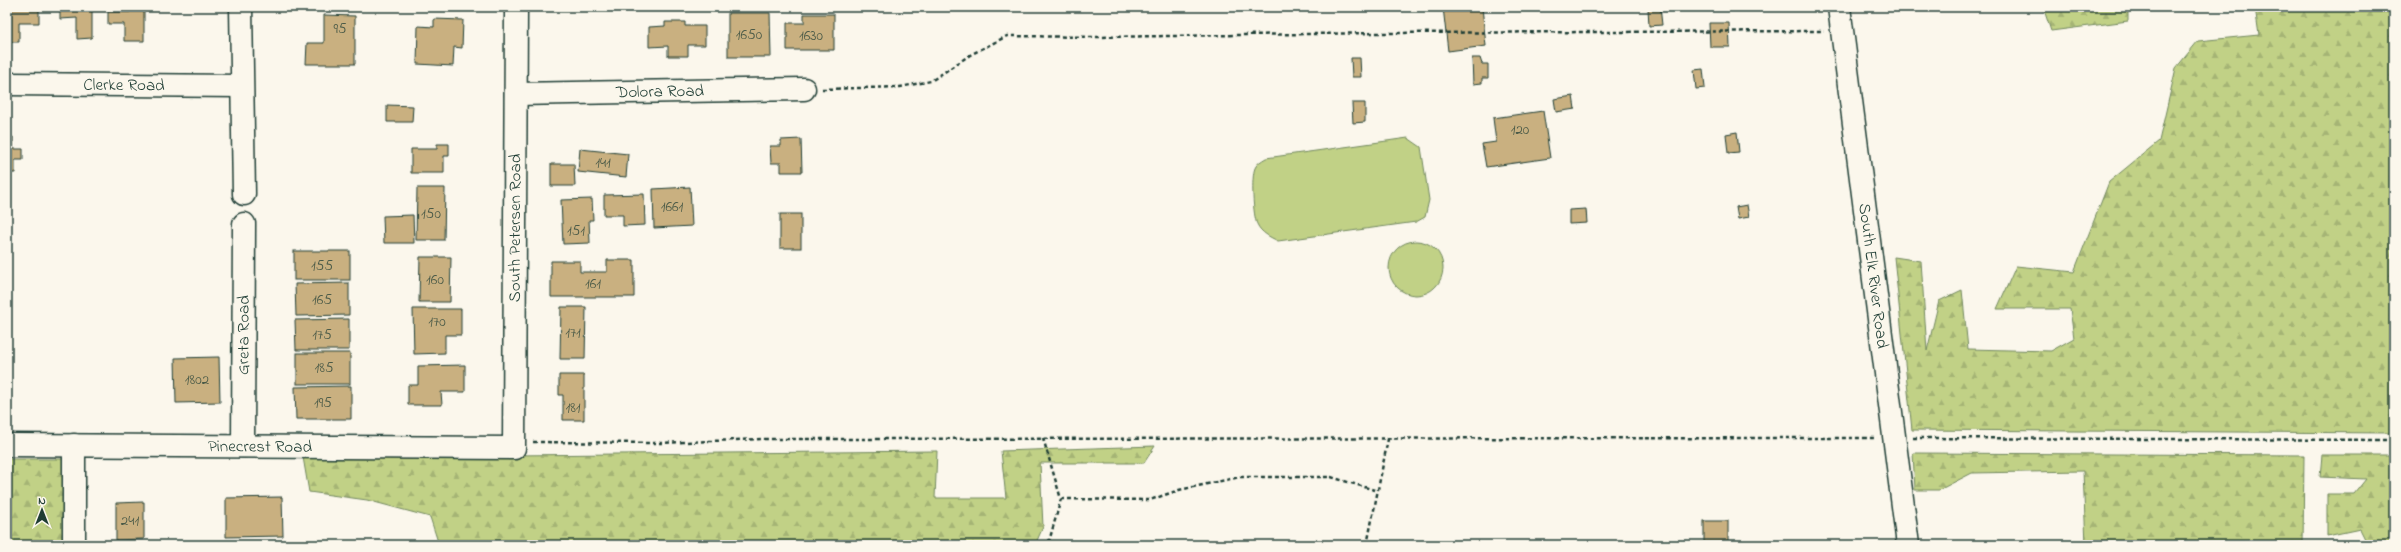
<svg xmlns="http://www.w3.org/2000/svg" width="2401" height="552" font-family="'Indie Flower',sans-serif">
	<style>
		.forest { fill: url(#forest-firs); stroke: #70875d }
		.park { fill: #c1d186; stroke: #70875d }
		.building { fill: #c9b080; stroke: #1f3d34 }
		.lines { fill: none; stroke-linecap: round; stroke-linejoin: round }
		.minor-casing { stroke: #1f3d34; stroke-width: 25 }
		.path { stroke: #1f3d34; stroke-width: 2.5; stroke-dasharray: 4 3; stroke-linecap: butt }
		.minor { stroke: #fbf7ec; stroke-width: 22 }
		.labels { text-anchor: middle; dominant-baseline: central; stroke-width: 4; stroke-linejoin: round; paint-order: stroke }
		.number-label { font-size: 15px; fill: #4a5a47 }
		.street-label { font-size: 17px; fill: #1f3d34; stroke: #fbf7ec }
	</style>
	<defs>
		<pattern id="forest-firs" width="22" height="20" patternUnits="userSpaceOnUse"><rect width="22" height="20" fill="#c1d186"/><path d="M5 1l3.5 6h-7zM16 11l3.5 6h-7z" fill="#a5b474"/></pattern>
	</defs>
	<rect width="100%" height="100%" fill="#fbf7ec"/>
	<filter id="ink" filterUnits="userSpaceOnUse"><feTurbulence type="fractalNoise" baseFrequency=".025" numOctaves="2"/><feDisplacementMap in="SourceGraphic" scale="8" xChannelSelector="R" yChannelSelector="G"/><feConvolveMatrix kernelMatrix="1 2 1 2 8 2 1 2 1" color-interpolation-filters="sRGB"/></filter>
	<g filter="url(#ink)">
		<g class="forest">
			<path d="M2043,7H2128V21L2051,31Z"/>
			<path d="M2255,7H2394V433L1912,430L1894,257L1921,261L1927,351L1939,301L1962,290L1968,349L2051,351L2074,338L2070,309H1997L2016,266L2074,272L2109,182L2159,141L2176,68L2198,41L2259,35Z"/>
			<path d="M1155,446L1144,463H1040L1043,527L1035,545H439L430,517L367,500L309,492L303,457L937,451L935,498H1006L1001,451Z"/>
			<path d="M1913,453L2304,455L2303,545H2086L2083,471L1972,473L1939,490H1915Z"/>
			<path d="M2322,455H2394V545H2368L2360,529L2327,536V494H2354L2366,479L2320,477Z"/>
			<path d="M7,459H65L64,545H7Z"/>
		</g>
		<g class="park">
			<path d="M1408,138L1421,147L1429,200L1425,217L1416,222L1278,241C1270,237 1261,233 1257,224C1253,216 1251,177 1255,168C1257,163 1261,161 1266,158Z"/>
			<circle cx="1416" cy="268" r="27"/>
		</g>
		<g class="building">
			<path d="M7,7H39V23H19V42H7Z"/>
			<path d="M60,7H92V38L77,39V18L60,19Z"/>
			<path d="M130,7H144V41H124V24H108V12H130Z"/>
			<path d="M1443,7H1482L1486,46L1448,51Z"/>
			<path d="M1660,7L1662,25L1649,26L1648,8Z"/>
			<path d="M728,13H770L771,57H728Z"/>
			<path d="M804,14H834V50H787V23H804Z"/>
			<path d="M324,15L355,16V64H306L307,43H324Z"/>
			<path d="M434,19L463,20L462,48L454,47L453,66L417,64L418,26L434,27Z"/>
			<path d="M665,22H685V26H705V45H688V56H668V46L649,47V27L665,26Z"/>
			<path d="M1709,23H1729L1730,47H1710Z"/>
			<path d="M1351,58H1360L1361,77H1352Z"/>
			<path d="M1472,58H1480L1482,64H1488V78H1482V83L1473,84Z"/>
			<path d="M1703,69L1705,88L1696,89L1694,70Z"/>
			<path d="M1573,96L1575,109L1556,112L1554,99Z"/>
			<path d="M1352,103H1365V122L1353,123Z"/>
			<path d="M387,105L413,106L412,122H387Z"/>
			<path d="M1543,111L1550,158L1486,167L1482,144L1496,142L1493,118Z"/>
			<path d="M1737,132L1739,152L1728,153L1726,134Z"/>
			<path d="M7,137H13V149H23V160H15V173H7Z"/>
			<path d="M801,139L802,172H781V163H771L770,146H781V140Z"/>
			<path d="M437,144H449V156H444V173H411V149H437Z"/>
			<path d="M580,149L628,154L626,177L578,172Z"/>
			<path d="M551,164H574L575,186H551Z"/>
			<path d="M690,187L692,226L654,228L653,189Z"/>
			<path d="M417,188H445L444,240H416Z"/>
			<path d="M644,194L645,225L623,226V215H604V195Z"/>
			<path d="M592,199L593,220H589L590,243L563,244L561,200Z"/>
			<path d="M1747,205L1749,217L1738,219L1736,207Z"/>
			<path d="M1586,209L1587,223L1569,224V210Z"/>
			<rect x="780" y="214" width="21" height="34"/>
			<path d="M413,215L414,243H384L383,216Z"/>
			<rect x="294" y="251" width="56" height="29"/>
			<path d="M420,257H451L450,302H419Z"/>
			<path d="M607,260H634V297H551V261H580V272H607Z"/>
			<path d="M349,283V315L296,316L295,284Z"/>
			<path d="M561,307H586L585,359H560Z"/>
			<path d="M413,309H461V335H445V353L414,354Z"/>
			<path d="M349,319V350H296L295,320Z"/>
			<rect x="297" y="353" width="53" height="31"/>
			<path d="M219,357L220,402L176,403L175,358Z"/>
			<path d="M465,365V392H441L442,405H408V385H418V366Z"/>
			<path d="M559,375H584V420H563V395H559Z"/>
			<path d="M351,386V419H296L295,387Z"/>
			<path d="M282,497L283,536L226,537V498Z"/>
			<path d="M144,502V539L116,540V503Z"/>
			<rect x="1704" y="521" width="24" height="24"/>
		</g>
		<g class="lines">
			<defs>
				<g id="minor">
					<path d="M241,7L244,194"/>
					<path id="s1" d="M1839,7L1908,545"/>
					<path id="s2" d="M7,84L241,86"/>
					<path id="s3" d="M516,94L804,89"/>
					<path id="s4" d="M7,445L514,448L516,7"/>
					<path d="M74,445V545"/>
					<path id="s5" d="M243,446L244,224"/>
				</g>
			</defs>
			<use href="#minor" class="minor-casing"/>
			<g class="path">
				<path d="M822,89L900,87L931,81L970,55L1007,36L1098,37L1379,33L1824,31"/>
				<path d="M1043,438L1061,499L1048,545"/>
				<path d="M1913,438L2394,440"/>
				<path d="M533,442L660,443L762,439L1876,438"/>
				<path d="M1061,499L1150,500L1179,490L1240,477H1331L1378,491"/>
				<path d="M1367,545L1388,439"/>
			</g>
			<use href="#minor" class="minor"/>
		</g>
	</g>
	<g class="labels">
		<g class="number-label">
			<text x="340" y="29">95</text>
			<text x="749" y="35">1650</text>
			<text x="811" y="36">1630</text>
			<text x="1520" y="130">120</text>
			<text x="603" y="163">141</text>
			<text x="672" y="207">1661</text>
			<text x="431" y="214">150</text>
			<text x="576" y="231">151</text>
			<text x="322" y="266">155</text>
			<text x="435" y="280">160</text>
			<text x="593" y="284">161</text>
			<text x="322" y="300">165</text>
			<text x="437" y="322">170</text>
			<text x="573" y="333">171</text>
			<text x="322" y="335">175</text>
			<text x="324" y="368">185</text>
			<text x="197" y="380">1802</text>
			<text x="323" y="403">195</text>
			<text x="573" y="408">181</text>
			<text x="130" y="521">241</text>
		</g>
		<g class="street-label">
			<text stroke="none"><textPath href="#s2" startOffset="117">Clerke Road</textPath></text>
			<text stroke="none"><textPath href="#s3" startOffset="144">Dolora Road</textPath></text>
			<text stroke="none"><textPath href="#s4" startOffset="727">South Petersen Road</textPath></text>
			<text stroke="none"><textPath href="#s1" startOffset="271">South Elk River Road</textPath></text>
			<text stroke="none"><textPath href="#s5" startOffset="111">Greta Road</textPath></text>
			<text stroke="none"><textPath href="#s4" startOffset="253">Pinecrest Road</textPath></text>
		</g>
	</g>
	<rect width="2401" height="552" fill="none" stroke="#fbf7ec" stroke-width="24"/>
	<rect x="12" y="12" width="2377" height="528" fill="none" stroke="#1f3d34" stroke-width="1.5" filter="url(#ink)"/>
	<g transform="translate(42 510)" stroke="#fbf7ec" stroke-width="3" paint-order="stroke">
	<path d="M0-3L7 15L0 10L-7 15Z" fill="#1f3d34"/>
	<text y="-6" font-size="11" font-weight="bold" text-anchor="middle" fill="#1f3d34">N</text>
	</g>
</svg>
